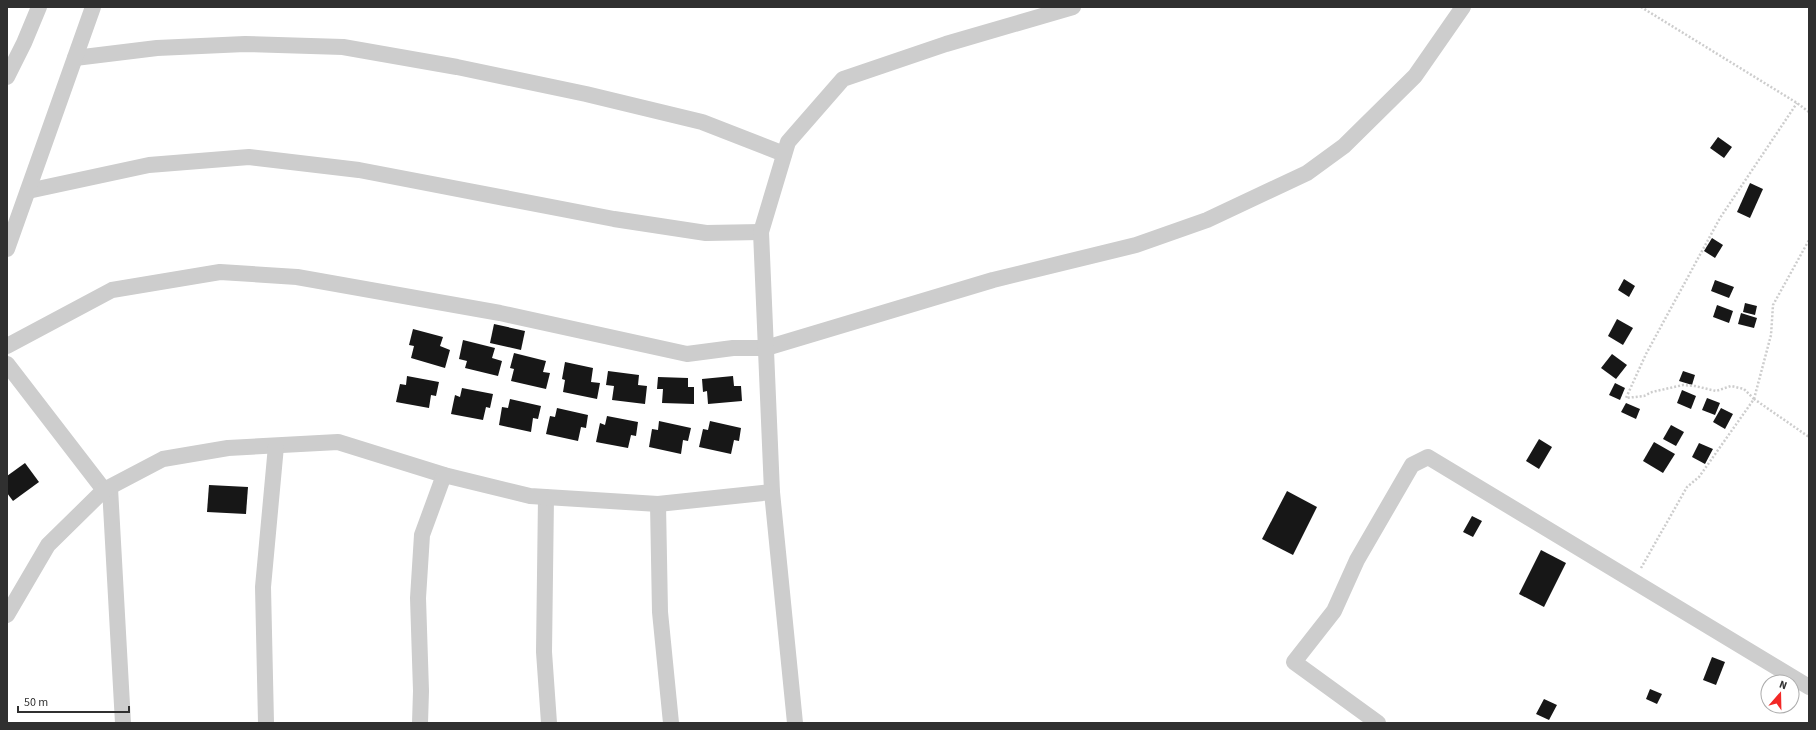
<svg xmlns="http://www.w3.org/2000/svg" width="1816" height="730" font-family="'Source Sans 3',sans-serif">
	<style>
		.building { fill: #171717 }
		.lines { fill: none; stroke-linecap: round; stroke-linejoin: round }
		.path { stroke: #cdcdcd; stroke-width: 2.5; stroke-dasharray: 2 2; stroke-linecap: butt }
		.minor { stroke: #cdcdcd; stroke-width: 16 }
	</style>
	<rect width="100%" height="100%" fill="#fff"/>
	<g class="building">
		<path d="M1718,137L1732,147L1724,158L1710,148Z"/>
		<path d="M1750,183L1763,189L1750,218L1737,212Z"/>
		<path d="M1712,238L1723,245L1715,258L1704,251Z"/>
		<path d="M1624,279L1635,286L1629,297L1618,290Z"/>
		<path d="M1715,280L1734,287L1729,298L1711,291Z"/>
		<path d="M1745,303L1757,306L1755,315L1743,312Z"/>
		<path d="M1717,305L1733,311L1729,323L1713,317Z"/>
		<path d="M1741,313L1757,318L1754,328L1738,324Z"/>
		<path d="M1617,319L1633,328L1623,345L1608,336Z"/>
		<path d="M494,324L525,331L521,350L490,343Z"/>
		<path d="M413,329L443,337L440,346L450,350L445,368L411,358L414,346L409,345Z"/>
		<path d="M463,340L495,348L492,358L502,361L498,376L465,368L467,361L459,359Z"/>
		<path d="M514,353L546,361L543,372L550,373L546,389L511,381L514,369L510,368Z"/>
		<path d="M1612,354L1627,365L1616,379L1601,368Z"/>
		<path d="M565,362L593,368L591,382L600,383L597,399L563,392L565,380L562,379Z"/>
		<path d="M608,371L639,375L638,385L647,386L645,404L612,400L614,386L606,385Z"/>
		<path d="M1683,371L1695,375L1692,385L1679,381Z"/>
		<path d="M407,376L439,382L436,396L431,395L429,408L396,402L400,384L406,385Z"/>
		<path d="M733,376L734,386H741L742,401L708,404L707,391L703,392L702,379Z"/>
		<path d="M658,377L688,378V387H694V404L662,403L663,389H657Z"/>
		<path d="M1615,383L1625,388L1620,400L1609,395Z"/>
		<path d="M462,388L493,394L490,408L486,407L483,420L451,414L455,395L460,397Z"/>
		<path d="M1682,390L1696,396L1691,409L1677,403Z"/>
		<path d="M1707,398L1720,403L1715,415L1702,410Z"/>
		<path d="M510,399L541,406L538,419L533,418L531,432L499,425L502,407L508,408Z"/>
		<path d="M1626,403L1640,409L1636,419L1621,412Z"/>
		<path d="M557,408L588,415L586,428L581,427L578,441L546,434L550,416L555,417Z"/>
		<path d="M1721,408L1733,414L1725,429L1713,422Z"/>
		<path d="M607,416L638,422L636,436L631,435L628,448L596,442L600,423L605,425Z"/>
		<path d="M659,421L691,428L688,441L683,440L681,454L649,447L652,429L658,430Z"/>
		<path d="M710,421L741,428L739,441L734,440L731,454L699,447L703,429L708,430Z"/>
		<path d="M1671,425L1684,432L1676,446L1663,439Z"/>
		<path d="M1539,439L1552,447L1539,469L1526,461Z"/>
		<path d="M1654,442L1675,454L1663,473L1643,461Z"/>
		<path d="M1699,443L1713,449L1705,464L1692,457Z"/>
		<path d="M25,463L39,482L13,501L7,493V476Z"/>
		<path d="M209,485L248,487L246,514L207,512Z"/>
		<path d="M1287,491L1317,507L1293,555L1262,539Z"/>
		<path d="M1472,516L1482,521L1473,537L1463,532Z"/>
		<path d="M1541,550L1566,563L1544,607L1519,594Z"/>
		<path d="M1712,657L1725,662L1716,685L1703,680Z"/>
		<path d="M1650,689L1662,694L1657,704L1646,699Z"/>
		<path d="M1544,699L1557,705L1549,720L1536,714Z"/>
	</g>
	<g class="lines">
		<g class="path">
			<path d="M1641,7L1797,103L1809,112"/>
			<path d="M1754,399L1744,389L1731,386L1716,391L1695,386L1683,385L1652,392L1644,396L1626,398L1646,354L1720,218L1797,103"/>
			<path d="M1754,399L1771,335L1773,305L1809,240"/>
			<path d="M1641,568L1687,487L1699,477L1754,399L1809,437"/>
		</g>
		<g class="minor">
			<path d="M75,58L157,48L245,44L343,47L457,67L586,94L702,122L784,154"/>
			<path d="M7,77L24,43L39,7"/>
			<path d="M28,191L149,165L249,157L359,170L614,219L706,233L761,232"/>
			<path d="M7,249L93,7"/>
			<path d="M7,346L112,290L220,272L297,277L500,313L687,354L733,348H766L993,280L1136,245L1207,220L1307,173L1344,146L1415,76L1463,7"/>
			<path d="M7,364L104,490"/>
			<path d="M110,488L123,723"/>
			<path d="M772,492L761,232L788,142L843,79L946,44L1073,7"/>
			<path d="M546,497L544,652L549,723"/>
			<path d="M658,504L660,612L671,723"/>
			<path d="M7,615L48,545L104,490L163,459L228,448L338,442L444,475L530,496L658,504L772,492L795,723"/>
			<path d="M266,723L263,587L276,446"/>
			<path d="M420,723L421,691L418,598L422,535L444,475"/>
			<path d="M1378,723L1294,662L1334,611L1357,560L1412,465L1428,457L1809,687"/>
		</g>
	</g>
	<rect width="1816" height="730" fill="none" stroke="#303030" stroke-width="16"/>
	<g transform="translate(1780 694) rotate(20)"><circle r="19" fill="#ffffff" stroke="#acacac"/>
	<path d="M0-3L7 15L0 10L-7 15Z" fill="#f22826"/>
	<text y="-6" font-size="11" font-weight="bold" text-anchor="middle" fill="#303030">N</text>
	</g>
	<path d="M18 706v6h111v-6" fill="none" stroke="#303030" stroke-width="2"/>
	<text x="24" y="706" font-size="12" fill="#303030" stroke="#ffffff" stroke-width="3" paint-order="stroke">50 m</text>
</svg>
